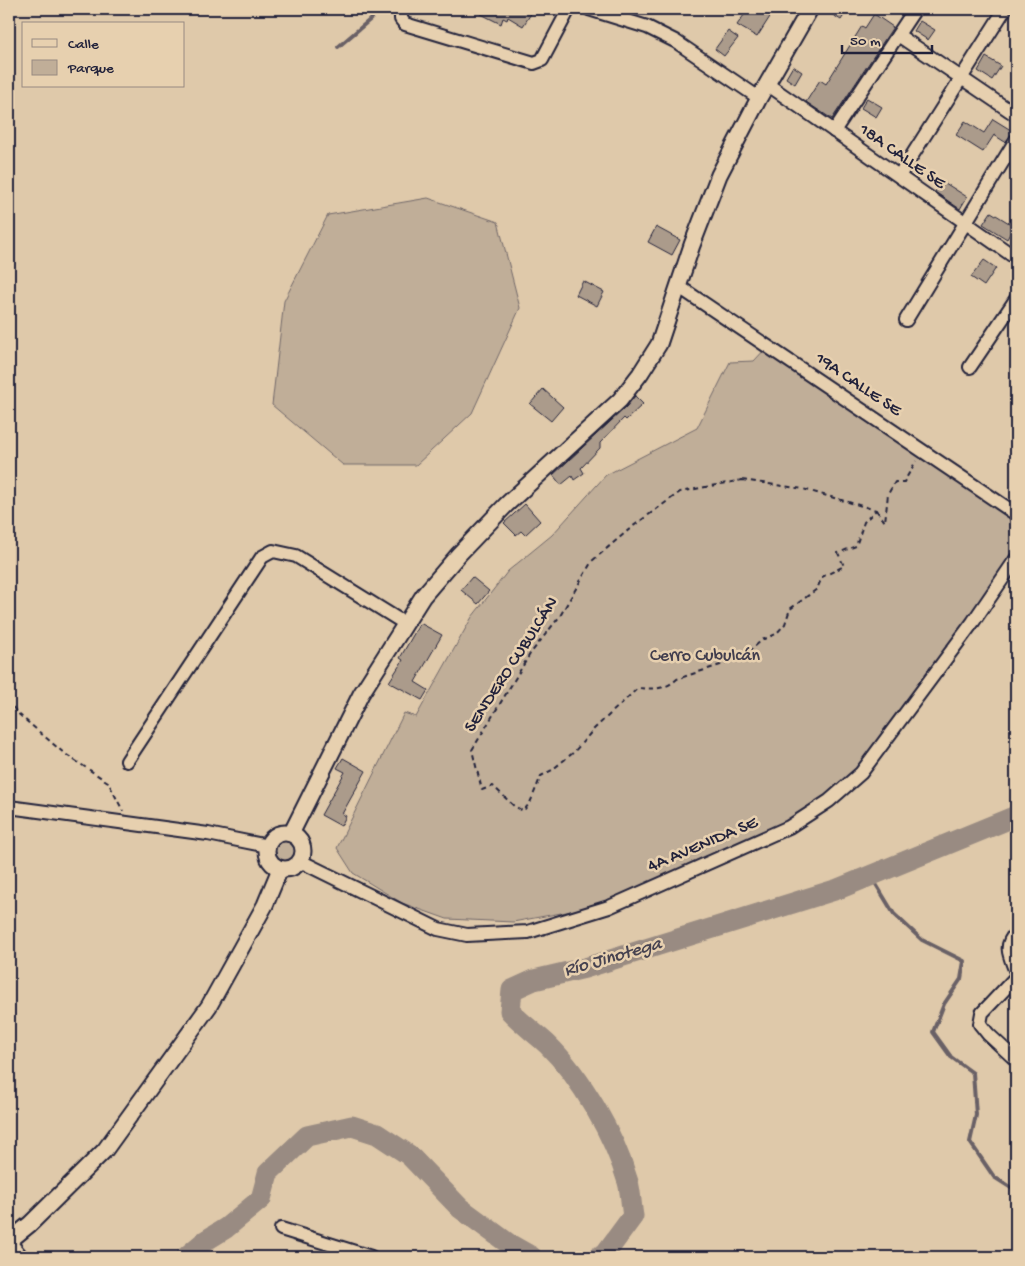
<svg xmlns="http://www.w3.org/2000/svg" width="1025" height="1266" font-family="'Gochi Hand',sans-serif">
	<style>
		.green { fill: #c0ae98; stroke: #71686a }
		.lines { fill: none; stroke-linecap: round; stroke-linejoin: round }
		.stream { stroke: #696166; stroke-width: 4 }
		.river { stroke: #998b82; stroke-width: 21 }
		.building { fill: #ab9b8b; stroke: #22223b }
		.minor-casing { stroke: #22223b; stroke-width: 16 }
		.major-casing { stroke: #22223b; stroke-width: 19 }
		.path { stroke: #22223b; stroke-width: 2; stroke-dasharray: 5 4; stroke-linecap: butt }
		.minor { stroke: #e7d0af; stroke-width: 12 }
		.major { stroke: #e7d0af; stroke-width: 15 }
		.labels { text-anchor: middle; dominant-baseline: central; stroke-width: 5; stroke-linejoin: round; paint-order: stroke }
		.street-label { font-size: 18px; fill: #22223b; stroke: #e7d0af }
		.park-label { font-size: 18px; fill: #423e4e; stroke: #e7d0af }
		.water-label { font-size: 19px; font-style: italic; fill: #464250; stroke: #e7d0af }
	</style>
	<rect width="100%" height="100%" fill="#dfc9aa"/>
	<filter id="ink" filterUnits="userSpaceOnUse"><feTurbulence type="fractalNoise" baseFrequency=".02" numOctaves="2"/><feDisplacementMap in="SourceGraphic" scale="10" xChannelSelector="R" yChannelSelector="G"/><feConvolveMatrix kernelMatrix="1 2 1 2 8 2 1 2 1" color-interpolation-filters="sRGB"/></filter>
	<g filter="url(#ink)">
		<g class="green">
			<path d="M428,198L498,222L520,308L472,413L416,465H343L272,405L284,301L328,215Z"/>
			<path d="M767,347L1016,518V556L859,772L788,825L609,904L513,922L447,919L402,903L353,873L337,848L404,713L416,717L472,617L508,571L552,535L606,475L697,428L730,362L754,361Z"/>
			<circle cx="285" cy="852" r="16"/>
		</g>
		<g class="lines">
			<g class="stream">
				<path d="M338,47L372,18L373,9"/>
				<path d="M871,876L894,914L922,940L964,961L961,979L944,1004L933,1032L951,1057L973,1073L976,1115L970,1142L994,1177L1016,1191"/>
			</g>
			<g class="river">
				<path d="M186,1257L205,1241L226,1228L261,1199L268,1173L307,1136L352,1126L377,1134L409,1155L460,1208L509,1244L532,1257"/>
				<path d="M598,1257L605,1254L633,1216C631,1205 631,1193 628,1182C614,1135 582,1078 547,1044C534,1032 522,1024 510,1011L512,990L534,980L585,968L838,889L1016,816"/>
			</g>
		</g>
		<g class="building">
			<path d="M471,9H534L523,26L508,17L507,20L503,18L501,24Z"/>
			<path d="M734,9H775L757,37L737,25L744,15Z"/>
			<path d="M823,9H848L841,20Z"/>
			<path d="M874,14L893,27L832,119L806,102L820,80L826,84L862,26L865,28Z"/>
			<path d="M920,21L935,30L928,40L914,31Z"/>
			<path d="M728,31L738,38L724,56L715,49Z"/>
			<path d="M986,57L1001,66L992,80L978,71Z"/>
			<path d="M793,66L802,72L795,84L786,78Z"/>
			<path d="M867,98L882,107L876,117L861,108Z"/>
			<path d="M993,119L1014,132L1005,142L994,135L983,152L956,135L965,121L984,133Z"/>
			<path d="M942,181L967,197L960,209L935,192Z"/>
			<path d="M991,212L1014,226L1007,239L983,224Z"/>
			<path d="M656,227L680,240L672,255L648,242Z"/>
			<path d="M984,260L996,268L984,286L971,277Z"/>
			<path d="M583,281L604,292L597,306L576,295Z"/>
			<path d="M543,389L563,407L551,421L530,404Z"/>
			<path d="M635,396L643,404L626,420L624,418L600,443V448L581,468L584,473L574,480L572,476L561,485L553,475L626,407Z"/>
			<path d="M525,504L540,521L525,535L521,531L516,535L504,523Z"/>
			<path d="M472,577L489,591L478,604L461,590Z"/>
			<path d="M420,623L442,635L415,682L428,690L422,700L389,682L403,660L400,658Z"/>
			<path d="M343,758L366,771L342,814L346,816L341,826L321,815L345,772L337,768Z"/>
		</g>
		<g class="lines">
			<defs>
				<g id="minor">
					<path d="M401,9V19L405,24L534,63L542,60L569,9"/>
					<path d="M589,9L647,27L675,41L759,98"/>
					<path d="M898,35L1016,115"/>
					<path d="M767,84L1016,258"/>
					<path d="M834,131L915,9"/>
					<path d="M899,176L1005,9"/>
					<path d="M678,286L1016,514"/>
					<path d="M906,320L1016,140"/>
					<path d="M970,367L1016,299"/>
					<path d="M127,761L262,557L273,551L296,556L404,623"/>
					<path d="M9,807L208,834L268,846"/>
					<path d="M300,861L438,929L467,935L528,932L609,907L789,827L829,801L861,773L973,622L1016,559"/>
					<path d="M1016,933C1003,946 1010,956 1016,972"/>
					<path d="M1016,977L982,1013L980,1024L988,1034L1016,1060"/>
					<path d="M281,1229L371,1257"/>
					<path d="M9,1241L22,1257"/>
				</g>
				<g id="major">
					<circle cx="285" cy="851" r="18"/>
					<path d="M291,834L361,694L423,596L459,554L506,505L620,400L640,374L659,344L692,245L719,175L759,98L810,9"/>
					<path d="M9,1241L30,1224L105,1150L209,1006L265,905L280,869"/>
				</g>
			</defs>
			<use href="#minor" class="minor-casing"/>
			<use href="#major" class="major-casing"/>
			<g class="path">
				<path d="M742,480L803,489L876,510L864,522L856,546L838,553L844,566L822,577L817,589L790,609L785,624L776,634L762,640L742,658L677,679C665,690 654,689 638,688L594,729L574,752L552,770L541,776L530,803L523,811L514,806L493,786L482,790L472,750L530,654L560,616L592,561L632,527L680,492Z"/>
				<path d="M876,510L885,522L888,494L895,482H904L916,461"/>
				<path d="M9,699L16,712L65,754L108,782L123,811"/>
			</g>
			<use href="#minor" class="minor"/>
			<use href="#major" class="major"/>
		</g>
	</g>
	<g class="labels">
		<g class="street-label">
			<text transform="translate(902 157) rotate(35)">18A CALLE SE</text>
			<text transform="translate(858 385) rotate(34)">19A CALLE SE</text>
			<text transform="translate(512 665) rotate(-57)">SENDERO CUBULCÁN</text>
			<text transform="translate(703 845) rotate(-23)">4A AVENIDA SE</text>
		</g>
		<g class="park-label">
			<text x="705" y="656">Cerro Cubulcán</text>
		</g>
		<g class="water-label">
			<text transform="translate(613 958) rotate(-16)">Río Jinotega</text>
		</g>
	</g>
	<rect width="1025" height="1266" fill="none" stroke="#e7d0af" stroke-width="30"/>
	<rect x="15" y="15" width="995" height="1236" fill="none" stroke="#22223b" stroke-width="2" filter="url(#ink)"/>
	<rect x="22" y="22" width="162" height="65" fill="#e7d0af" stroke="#988a81"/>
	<rect x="32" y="39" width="25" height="8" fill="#e7d0af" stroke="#988a81"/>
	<text x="68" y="48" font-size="15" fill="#22223b">Calle</text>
	<rect x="32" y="60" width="25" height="15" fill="#c0ae98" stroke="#988a81"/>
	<text x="68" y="72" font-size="15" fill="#22223b">Parque</text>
	<path d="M842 45v8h90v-8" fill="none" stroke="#22223b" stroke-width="2.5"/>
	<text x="850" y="45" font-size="15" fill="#22223b" stroke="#e7d0af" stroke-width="4" paint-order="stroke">50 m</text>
</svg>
